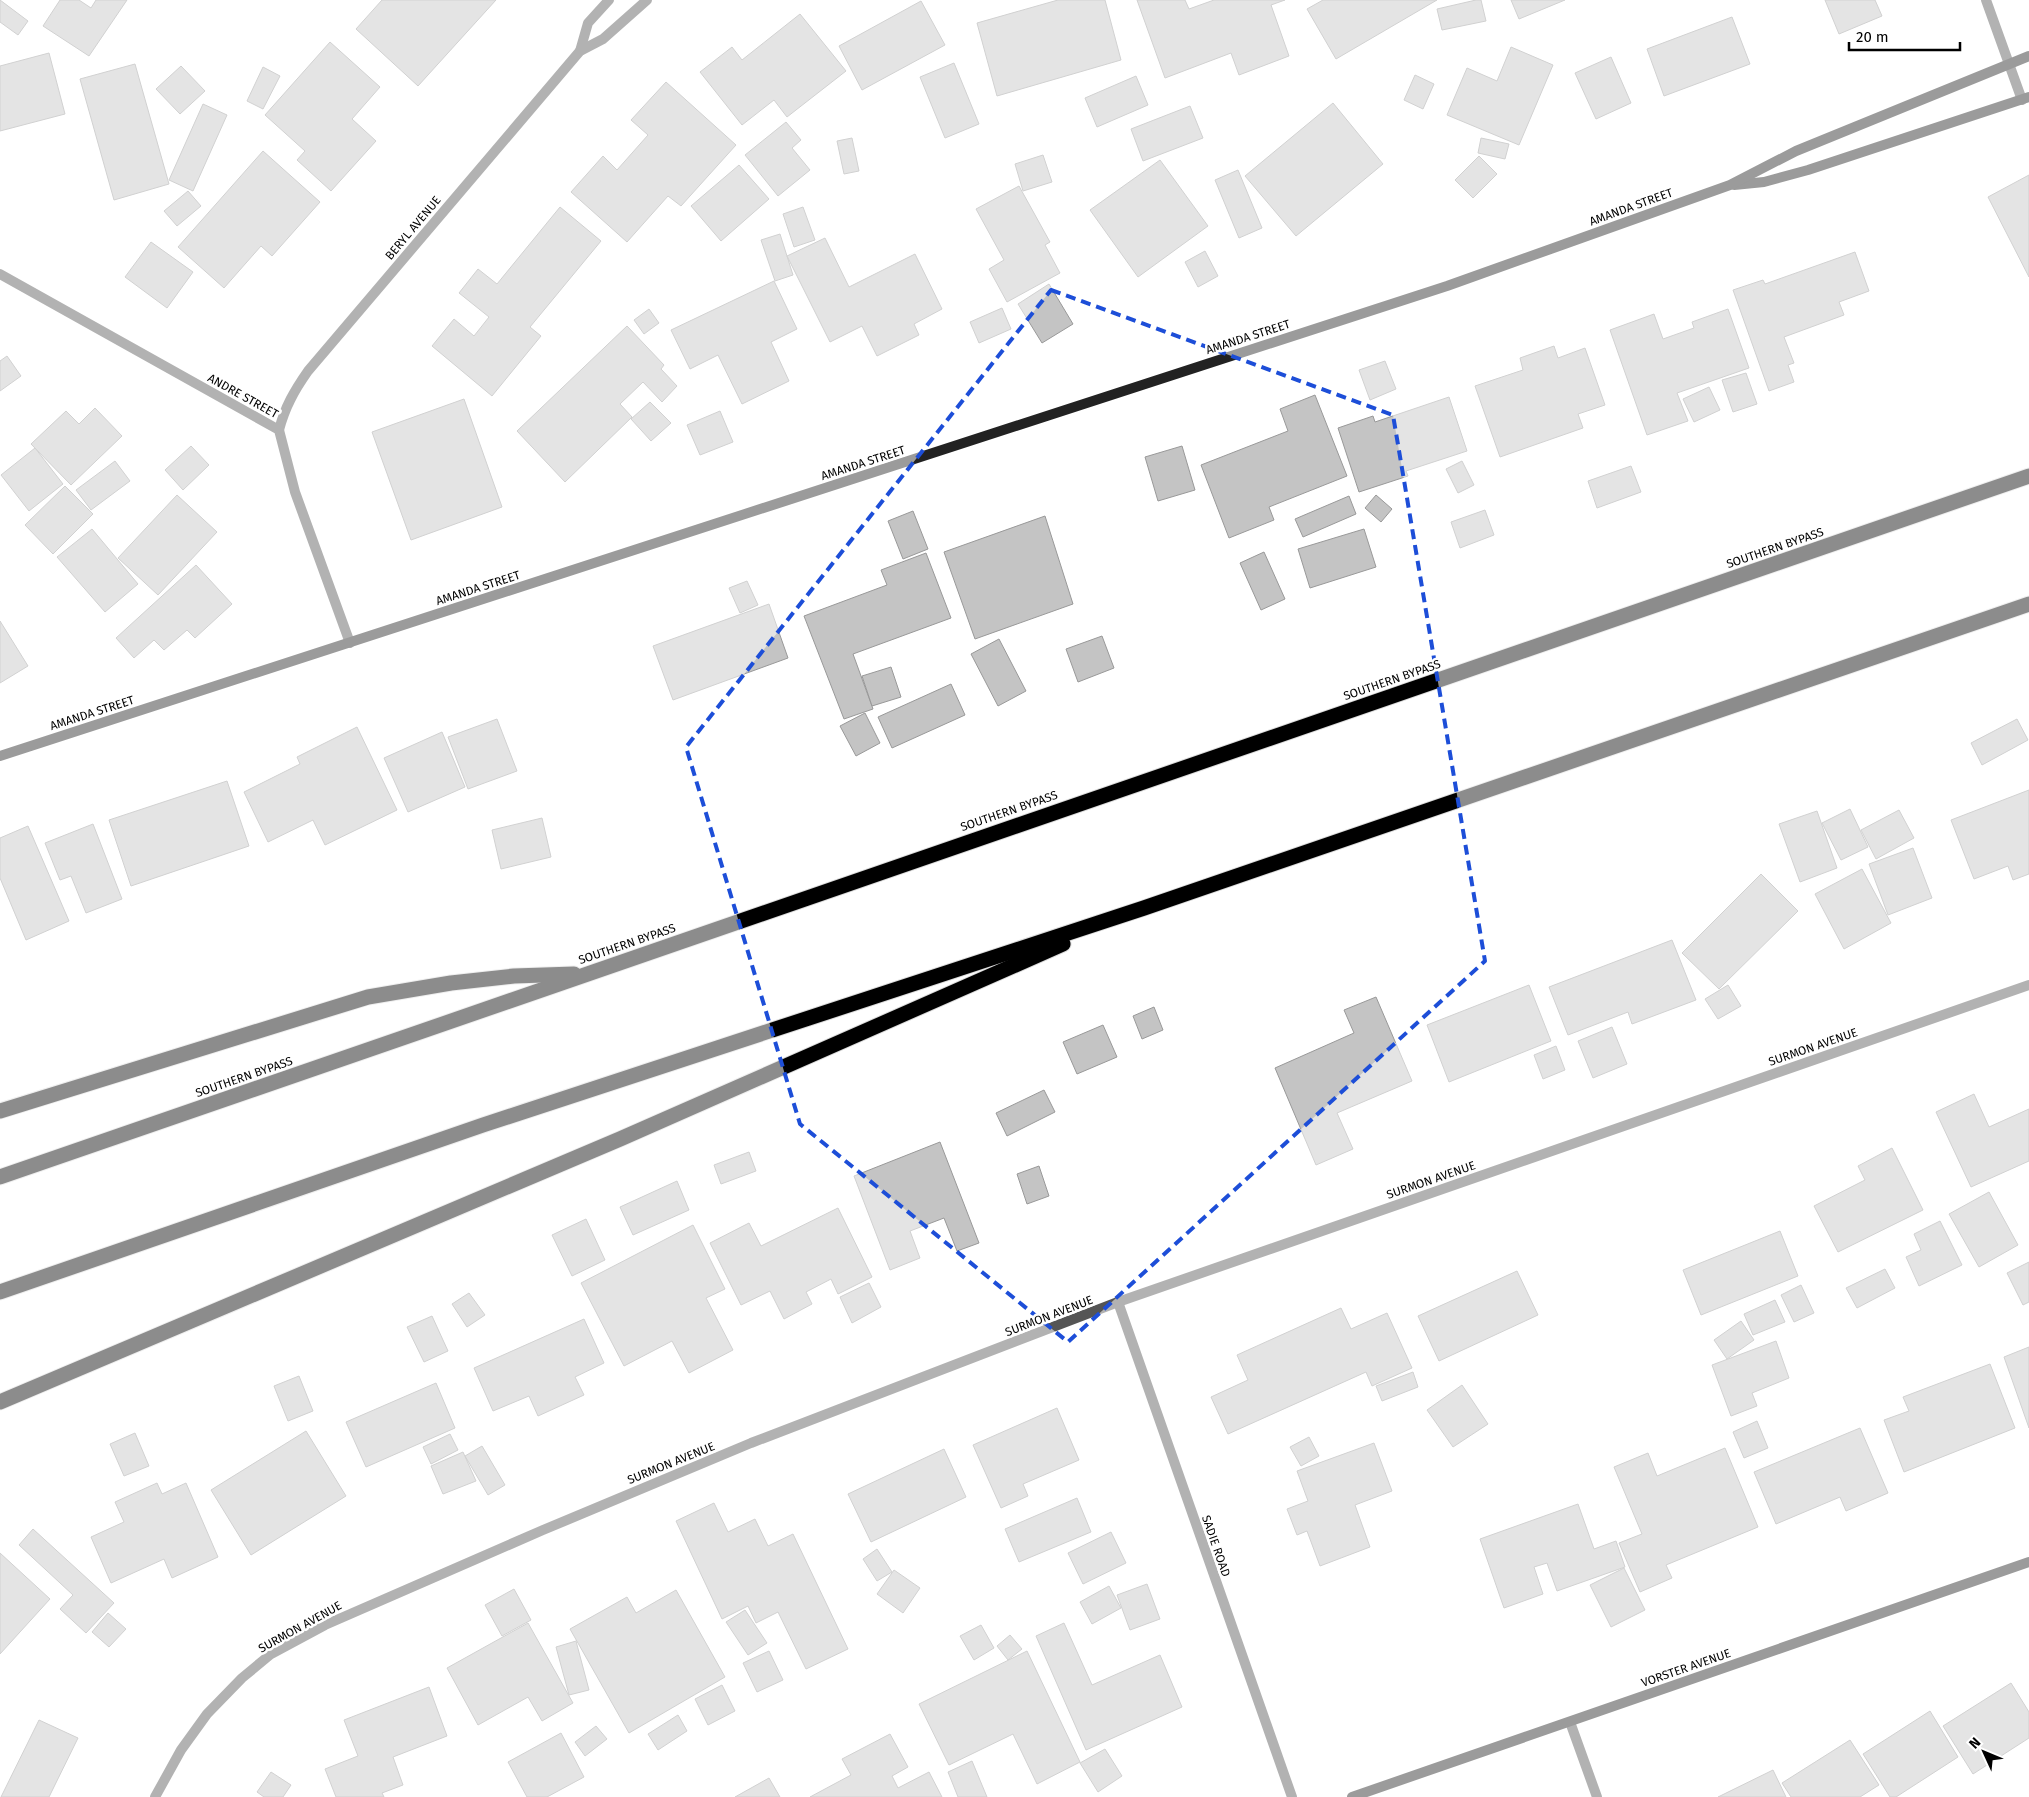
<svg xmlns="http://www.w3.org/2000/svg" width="2029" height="1797" font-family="'Fira Sans',sans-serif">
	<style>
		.building { fill: #c4c4c4; stroke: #999 }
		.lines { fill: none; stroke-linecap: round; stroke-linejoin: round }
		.highway-casing { stroke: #dbdbdb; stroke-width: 17 }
		.street { stroke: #555; stroke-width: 10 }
		.secondary { stroke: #222; stroke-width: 10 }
		.highway { stroke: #000; stroke-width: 15 }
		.marked { fill: none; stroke: #1d4ed8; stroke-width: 4; stroke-dasharray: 10 6; stroke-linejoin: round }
		.labels { text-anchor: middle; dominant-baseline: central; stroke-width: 5; stroke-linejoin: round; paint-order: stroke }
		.street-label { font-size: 12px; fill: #000; stroke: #fff }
	</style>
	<rect width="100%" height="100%" fill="#fff"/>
	<g class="building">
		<path d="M0,0L28,21L18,35L0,22Z"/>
		<path d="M60,0H79L91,8L96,0H127L89,56L43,26Z"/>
		<path d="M382,0H496L418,86L356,29Z"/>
		<path d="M1058,0H1105L1121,60L997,96L977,23Z"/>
		<path d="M1137,0H1185L1189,9L1214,0H1285L1271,5L1289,56L1239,75L1231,53L1165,78Z"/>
		<path d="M1323,0H1437L1336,59L1307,9Z"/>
		<path d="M1476,0H1481L1486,21L1442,30L1437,9Z"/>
		<path d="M1511,0H1565L1519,19Z"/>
		<path d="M1825,0H1875L1882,16L1839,34Z"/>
		<path d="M921,1L945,45L862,90L839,46Z"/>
		<path d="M800,14L846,71L787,117L774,100L742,125L700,72L732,47L742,60Z"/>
		<path d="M1732,17L1750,64L1664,96L1647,49Z"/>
		<path d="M330,42L380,87L352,119L376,141L331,191L297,160L305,151L265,115Z"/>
		<path d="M1511,47L1553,65L1519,145L1447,115L1467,68L1497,81Z"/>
		<path d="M49,53L65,114L0,131V66Z"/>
		<path d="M1611,57L1631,103L1596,119L1575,73Z"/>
		<path d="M954,63L979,124L945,138L920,77Z"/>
		<path d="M135,64L169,184L114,200L80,79Z"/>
		<path d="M181,66L205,91L180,114L156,89Z"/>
		<path d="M263,67L280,76L263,109L247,101Z"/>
		<path d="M1415,75L1434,84L1423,109L1404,100Z"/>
		<path d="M1136,76L1148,105L1097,127L1085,98Z"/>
		<path d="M666,82L736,145L681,206L668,196L627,242L571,192L603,156L617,170L648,135L631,120Z"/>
		<path d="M1333,103L1383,164L1296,236L1245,176Z"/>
		<path d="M203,104L227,115L193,191L169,180Z"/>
		<path d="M1190,106L1203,138L1143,161L1131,129Z"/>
		<path d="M786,122L801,140L792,148L810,170L778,196L745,155Z"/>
		<path d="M852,138L859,171L844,174L837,141Z"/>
		<path d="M1481,138L1509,144L1505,159L1478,153Z"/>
		<path d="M263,151L320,202L272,256L261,246L224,288L178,247Z"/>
		<path d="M1043,155L1052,182L1023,191L1015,164Z"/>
		<path d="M1479,156L1497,174L1473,198L1455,180Z"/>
		<path d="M1160,160L1208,226L1138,277L1090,210Z"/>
		<path d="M739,165L769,199L721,241L691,206Z"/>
		<path d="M1238,170L1262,228L1239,238L1215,180Z"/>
		<path d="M2029,175V277L1988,197Z"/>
		<path d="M1019,186L1050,242L1045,245L1060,273L1007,302L989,269L1004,260L976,209Z"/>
		<path d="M188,191L201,206L177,226L164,211Z"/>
		<path d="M560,207L601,241L530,327L541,336L492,396L432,346L454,319L474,336L489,317L459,293L478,269L497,284Z"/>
		<path d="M803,207L815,240L794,247L783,214Z"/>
		<path d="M780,234L793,275L775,281L761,240Z"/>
		<path d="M825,238L849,287L915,254L942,309L914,324L919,335L877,356L862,326L830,342L787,256Z"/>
		<path d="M151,242L193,272L167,308L125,277Z"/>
		<path d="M1205,251L1218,276L1198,287L1185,262Z"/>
		<path d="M1855,252L1869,291L1839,302L1844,315L1784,337L1794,363L1788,365L1794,382L1769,391L1733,290L1763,280L1765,284Z"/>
		<path d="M774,281L797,329L771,342L789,381L742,404L718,355L690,369L671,330Z"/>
		<path d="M1049,284L1073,324L1042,343L1018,304Z"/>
		<path d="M1002,308L1011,329L979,343L970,322Z"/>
		<path d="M649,309L659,323L644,334L634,320Z"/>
		<path d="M1728,309L1749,368L1677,393L1688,421L1647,435L1610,330L1654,314L1663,339L1694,328L1692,322Z"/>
		<path d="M627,326L664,365L661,369L677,386L662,402L643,382L620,404L632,417L565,482L517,431Z"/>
		<path d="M1554,346L1558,358L1585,348L1605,405L1578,414L1583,428L1500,457L1475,386L1523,370L1520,358Z"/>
		<path d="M7,356L21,376L0,391V361Z"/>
		<path d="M1385,361L1396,389L1370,400L1359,370Z"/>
		<path d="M1746,373L1757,404L1733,412L1722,380Z"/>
		<path d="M1709,387L1720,410L1694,422L1683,399Z"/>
		<path d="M1315,395L1347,476L1269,507L1274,520L1229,538L1201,465L1288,431L1280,409Z"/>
		<path d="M1449,397L1467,451L1406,471L1408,476L1359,492L1338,428L1373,416L1375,422Z"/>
		<path d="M464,399L502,507L411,540L372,432Z"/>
		<path d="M650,402L671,423L651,441L631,419Z"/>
		<path d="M95,408L122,436L71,485L31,444L66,411L79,424Z"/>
		<path d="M720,411L733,442L700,455L687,425Z"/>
		<path d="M191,446L209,465L183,490L165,470Z"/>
		<path d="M1182,446L1195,490L1158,501L1145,457Z"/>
		<path d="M35,448L63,484L29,511L1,475Z"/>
		<path d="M115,461L130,481L91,510L76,490Z"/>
		<path d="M1462,461L1474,485L1458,493L1446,469Z"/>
		<path d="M1631,466L1641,492L1597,508L1588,481Z"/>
		<path d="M65,486L93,514L53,554L25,525Z"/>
		<path d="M177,495L217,532L158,595L118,558Z"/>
		<path d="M1376,495L1392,509L1381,522L1365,508Z"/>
		<path d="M1349,496L1356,514L1303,537L1295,519Z"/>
		<path d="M1485,510L1494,535L1460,548L1451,522Z"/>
		<path d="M913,511L928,549L903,559L888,521Z"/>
		<path d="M1045,516L1073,604L975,639L944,552Z"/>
		<path d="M92,529L138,584L105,612L57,557Z"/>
		<path d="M1364,529L1376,567L1310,588L1298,549Z"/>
		<path d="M1264,552L1285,599L1261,610L1240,563Z"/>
		<path d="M926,553L951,618L853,654L873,709L844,719L804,616L887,585L881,570Z"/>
		<path d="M196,565L232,604L195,638L187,630L164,650L154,640L134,658L116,638Z"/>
		<path d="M747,581L758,605L740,613L729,588Z"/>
		<path d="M769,604L788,658L673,700L653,646Z"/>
		<path d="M0,621L28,666L0,683Z"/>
		<path d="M1102,636L1114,668L1078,682L1066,649Z"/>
		<path d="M999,639L1026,691L998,706L971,654Z"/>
		<path d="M891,667L901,697L872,706L862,676Z"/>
		<path d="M951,684L965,715L892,748L878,717Z"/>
		<path d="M865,713L880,743L856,756L840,726Z"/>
		<path d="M497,719L517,771L468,789L448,737Z"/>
		<path d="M2017,719L2028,740L1982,765L1971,743Z"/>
		<path d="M357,727L397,810L325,845L313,820L268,842L244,792L300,764L297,757Z"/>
		<path d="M442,732L465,787L408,812L384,758Z"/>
		<path d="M227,781L249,846L131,886L109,820Z"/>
		<path d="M2029,790V874L2013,880L2008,866L1974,879L1951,820Z"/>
		<path d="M1850,809L1868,847L1841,860L1822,823Z"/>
		<path d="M1899,810L1914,838L1876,859L1861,830Z"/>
		<path d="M1817,811L1837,868L1800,882L1779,824Z"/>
		<path d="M542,818L551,857L501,869L492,830Z"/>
		<path d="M93,824L122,899L86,913L71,876L60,880L45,843Z"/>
		<path d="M28,826L69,921L26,940L0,878V838Z"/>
		<path d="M1913,848L1932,898L1888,915L1869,864Z"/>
		<path d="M1862,869L1891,923L1844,949L1815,894Z"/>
		<path d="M1761,874L1798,911L1719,989L1682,953Z"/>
		<path d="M1672,940L1696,1000L1632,1024L1628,1012L1568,1035L1549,987Z"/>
		<path d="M1529,985L1551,1041L1449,1082L1427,1025Z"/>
		<path d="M1728,985L1741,1006L1718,1019L1705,999Z"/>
		<path d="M1376,997L1412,1081L1337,1113L1353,1149L1316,1165L1275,1068L1354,1033L1344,1010Z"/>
		<path d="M1154,1007L1163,1030L1142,1039L1133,1016Z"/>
		<path d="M1103,1025L1117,1057L1077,1074L1063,1042Z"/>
		<path d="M1612,1027L1627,1064L1593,1078L1578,1041Z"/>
		<path d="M1556,1046L1565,1070L1543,1079L1534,1055Z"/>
		<path d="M1044,1090L1055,1112L1007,1136L996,1113Z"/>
		<path d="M1974,1094L1989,1127L2029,1109V1161L1971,1187L1936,1112Z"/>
		<path d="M940,1142L979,1243L957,1251L944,1218L910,1231L920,1258L890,1270L854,1176Z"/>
		<path d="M1892,1148L1923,1210L1838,1252L1814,1206L1865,1180L1858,1166Z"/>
		<path d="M749,1152L756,1171L721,1184L714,1165Z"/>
		<path d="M1039,1166L1049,1196L1027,1204L1017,1174Z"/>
		<path d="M677,1181L689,1210L633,1235L620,1207Z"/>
		<path d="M1989,1192L2018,1245L1979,1267L1949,1214Z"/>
		<path d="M838,1208L872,1277L838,1294L831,1279L806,1292L812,1304L784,1319L770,1291L741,1305L710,1243L749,1223L761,1246Z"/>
		<path d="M586,1219L605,1260L572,1276L552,1235Z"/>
		<path d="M1940,1221L1962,1265L1919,1286L1906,1257L1921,1250L1914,1234Z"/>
		<path d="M693,1225L725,1289L706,1298L733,1350L689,1373L672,1341L624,1366L581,1283Z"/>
		<path d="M1780,1231L1798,1276L1701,1315L1683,1270Z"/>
		<path d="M2029,1262V1302L2023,1305L2007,1273Z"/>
		<path d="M1885,1269L1895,1288L1857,1308L1846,1288Z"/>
		<path d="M1517,1271L1538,1315L1439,1361L1418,1316Z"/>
		<path d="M869,1283L881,1307L852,1323L840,1297Z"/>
		<path d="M1801,1285L1814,1313L1794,1322L1781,1295Z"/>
		<path d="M469,1293L485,1315L467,1327L452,1304Z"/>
		<path d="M1775,1300L1785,1322L1753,1335L1744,1314Z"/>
		<path d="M1341,1308L1351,1329L1387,1313L1412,1368L1372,1386L1366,1372L1228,1434L1211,1397L1248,1380L1237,1355Z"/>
		<path d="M432,1316L448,1351L424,1362L407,1327Z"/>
		<path d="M584,1319L604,1363L575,1377L584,1395L538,1416L529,1396L493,1411L474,1368Z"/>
		<path d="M1741,1321L1754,1340L1727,1359L1714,1340Z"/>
		<path d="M1776,1341L1789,1378L1752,1393L1757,1406L1731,1416L1712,1365Z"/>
		<path d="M2029,1347V1428L2004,1357Z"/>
		<path d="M1990,1364L2015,1428L1904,1472L1884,1420L1909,1411L1903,1397Z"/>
		<path d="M1413,1372L1418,1387L1382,1401L1376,1386Z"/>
		<path d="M299,1376L313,1411L288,1421L274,1386Z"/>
		<path d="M436,1383L455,1428L366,1467L346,1422Z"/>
		<path d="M1462,1385L1488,1424L1453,1447L1427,1410Z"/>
		<path d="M1057,1408L1079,1460L1023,1484L1028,1496L1001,1508L973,1445Z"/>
		<path d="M1757,1421L1768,1448L1744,1458L1733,1432Z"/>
		<path d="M1860,1428L1888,1493L1846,1511L1840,1497L1776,1524L1754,1472Z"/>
		<path d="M306,1431L346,1496L251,1555L211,1490Z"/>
		<path d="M135,1433L149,1466L124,1476L110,1444Z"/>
		<path d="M450,1434L458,1450L431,1464L423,1447Z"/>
		<path d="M1309,1437L1319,1456L1301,1466L1290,1447Z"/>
		<path d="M1374,1443L1392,1491L1355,1505L1370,1547L1320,1566L1307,1531L1297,1535L1287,1509L1308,1501L1297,1471Z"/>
		<path d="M482,1446L505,1485L488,1495L465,1456Z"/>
		<path d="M1725,1448L1758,1527L1666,1565L1672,1578L1640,1592L1619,1543L1642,1534L1614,1467L1648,1453L1657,1476Z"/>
		<path d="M944,1449L966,1497L871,1542L848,1494Z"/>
		<path d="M463,1452L476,1481L443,1494L431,1466Z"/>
		<path d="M157,1483L162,1494L186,1483L218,1557L172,1578L164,1559L111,1583L91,1537L124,1522L115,1502Z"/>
		<path d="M1077,1498L1091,1532L1019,1562L1005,1529Z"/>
		<path d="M714,1503L728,1532L755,1519L768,1546L793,1534L848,1649L806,1669L778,1612L756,1623L748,1606L722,1619L676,1521Z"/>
		<path d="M1578,1504L1594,1549L1616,1541L1625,1567L1557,1591L1547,1563L1534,1567L1543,1594L1504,1608L1480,1539Z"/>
		<path d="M33,1529L114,1603L86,1633L60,1609L73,1595L19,1545Z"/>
		<path d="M1111,1532L1126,1563L1083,1584L1068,1553Z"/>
		<path d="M877,1549L892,1572L877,1581L863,1559Z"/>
		<path d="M0,1553L50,1599L0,1654Z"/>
		<path d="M1624,1568L1645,1610L1611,1627L1590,1585Z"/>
		<path d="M894,1570L920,1588L903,1613L877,1594Z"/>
		<path d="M1147,1584L1160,1619L1130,1630L1117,1595Z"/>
		<path d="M1109,1586L1121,1608L1092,1624L1080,1602Z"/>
		<path d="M514,1589L531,1620L502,1636L485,1605Z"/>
		<path d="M676,1590L725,1677L629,1733L570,1629L627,1597L636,1613Z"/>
		<path d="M745,1610L767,1643L748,1655L726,1622Z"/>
		<path d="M108,1613L126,1629L109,1647L92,1632Z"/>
		<path d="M528,1623L573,1703L542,1721L528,1697L478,1725L447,1668Z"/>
		<path d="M1064,1623L1092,1685L1160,1655L1182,1707L1086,1750L1036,1636Z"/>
		<path d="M981,1625L994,1648L974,1660L960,1636Z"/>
		<path d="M1010,1635L1022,1649L1008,1660L997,1646Z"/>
		<path d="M576,1641L589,1690L569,1695L556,1647Z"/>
		<path d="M769,1651L783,1680L757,1692L743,1663Z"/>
		<path d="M1027,1651L1080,1762L1037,1784L1013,1734L949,1765L919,1704Z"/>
		<path d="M2011,1683L2029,1712V1738L1973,1774L1943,1726Z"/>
		<path d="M722,1685L735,1711L708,1725L695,1699Z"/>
		<path d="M429,1687L447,1736L393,1757L403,1785L382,1793L384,1797H336L325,1769L358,1756L344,1720Z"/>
		<path d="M1930,1711L1958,1757L1896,1797H1890L1863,1754Z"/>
		<path d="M678,1715L687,1731L658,1750L648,1734Z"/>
		<path d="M39,1720L78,1738L49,1797H1Z"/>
		<path d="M596,1726L607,1739L585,1756L575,1742Z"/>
		<path d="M561,1733L584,1777L547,1797H527L508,1762Z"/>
		<path d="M890,1734L908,1767L892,1776L898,1788L929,1772L942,1797H810L851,1775L842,1759Z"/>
		<path d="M1850,1740L1879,1785L1860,1797H1791L1782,1783Z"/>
		<path d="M1105,1749L1122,1776L1098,1792L1080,1763Z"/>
		<path d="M972,1761L987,1797H958L948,1772Z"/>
		<path d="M1773,1770L1786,1797H1718Z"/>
		<path d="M271,1772L291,1785L283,1797H264L257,1792Z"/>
		<path d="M769,1778L780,1797H735Z"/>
	</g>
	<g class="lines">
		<defs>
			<g id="highway">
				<path d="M0,1111L368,997L451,983L514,976L574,974"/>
				<path d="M0,1177L2029,476"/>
				<path d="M0,1292L483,1125L1144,908L2029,604"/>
				<path d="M0,1402L620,1139L1063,944"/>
			</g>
		</defs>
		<use href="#highway" class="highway-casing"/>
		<g class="street">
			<path d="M1986,0L2022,100"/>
			<path d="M580,51L588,23L609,0"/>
			<path d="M0,274L279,430L295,492L350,643"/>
			<path d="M279,430C285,407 294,391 308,371L580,51L603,39L647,0"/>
			<path d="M1118,1302L1292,1797"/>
			<path d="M1570,1722L1597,1797"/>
			<path d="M155,1797L181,1750L207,1714L242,1678L271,1654L325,1625L543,1530L751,1443L1118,1302L2029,985"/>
		</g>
		<g class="secondary">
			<path d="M1734,185L1764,182L1808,170L2029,97"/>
			<path d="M0,756L1447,286L1730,185L1796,151L2029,56"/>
			<path d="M1352,1797L2029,1562"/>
		</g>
		<use href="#highway" class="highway"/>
	</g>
	<path d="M0 0H2029V1797H0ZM1051,290L1393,415L1485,961L1068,1342L800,1124L686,747Z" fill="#fff" fill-opacity=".55" fill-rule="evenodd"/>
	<path class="marked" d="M1051,290L1393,415L1485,961L1068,1342L800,1124L686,747Z"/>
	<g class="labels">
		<g class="street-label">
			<text transform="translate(1631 207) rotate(-20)">AMANDA STREET</text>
			<text transform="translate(413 228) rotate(-50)">BERYL AVENUE</text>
			<text transform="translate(1248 337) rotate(-18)">AMANDA STREET</text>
			<text transform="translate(243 396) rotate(29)">ANDRE STREET</text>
			<text transform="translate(863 463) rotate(-18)">AMANDA STREET</text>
			<text transform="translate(1775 548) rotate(-19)">SOUTHERN BYPASS</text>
			<text transform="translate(478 588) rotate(-18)">AMANDA STREET</text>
			<text transform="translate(1392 680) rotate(-19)">SOUTHERN BYPASS</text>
			<text transform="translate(92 713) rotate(-18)">AMANDA STREET</text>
			<text transform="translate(1009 811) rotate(-19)">SOUTHERN BYPASS</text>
			<text transform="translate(627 944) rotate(-19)">SOUTHERN BYPASS</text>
			<text transform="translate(1813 1047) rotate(-19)">SURMON AVENUE</text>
			<text transform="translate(244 1077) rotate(-19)">SOUTHERN BYPASS</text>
			<text transform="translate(1431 1180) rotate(-19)">SURMON AVENUE</text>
			<text transform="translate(1049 1316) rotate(-21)">SURMON AVENUE</text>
			<text transform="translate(671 1463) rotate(-22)">SURMON AVENUE</text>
			<text transform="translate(1216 1546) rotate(71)">SADIE ROAD</text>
			<text transform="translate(300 1627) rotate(-29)">SURMON AVENUE</text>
			<text transform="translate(1686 1668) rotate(-19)">VORSTER AVENUE</text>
		</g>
	</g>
	<g transform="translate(1984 1752) rotate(314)" stroke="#ffffff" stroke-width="4" paint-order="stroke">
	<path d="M0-4L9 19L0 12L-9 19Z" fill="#000000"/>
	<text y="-8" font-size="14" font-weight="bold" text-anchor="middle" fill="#000000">N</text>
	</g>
	<path d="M1849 42v8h111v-8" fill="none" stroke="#000000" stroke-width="2.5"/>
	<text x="1856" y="42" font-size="15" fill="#000000" stroke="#ffffff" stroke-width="4" paint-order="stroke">20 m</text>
</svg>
